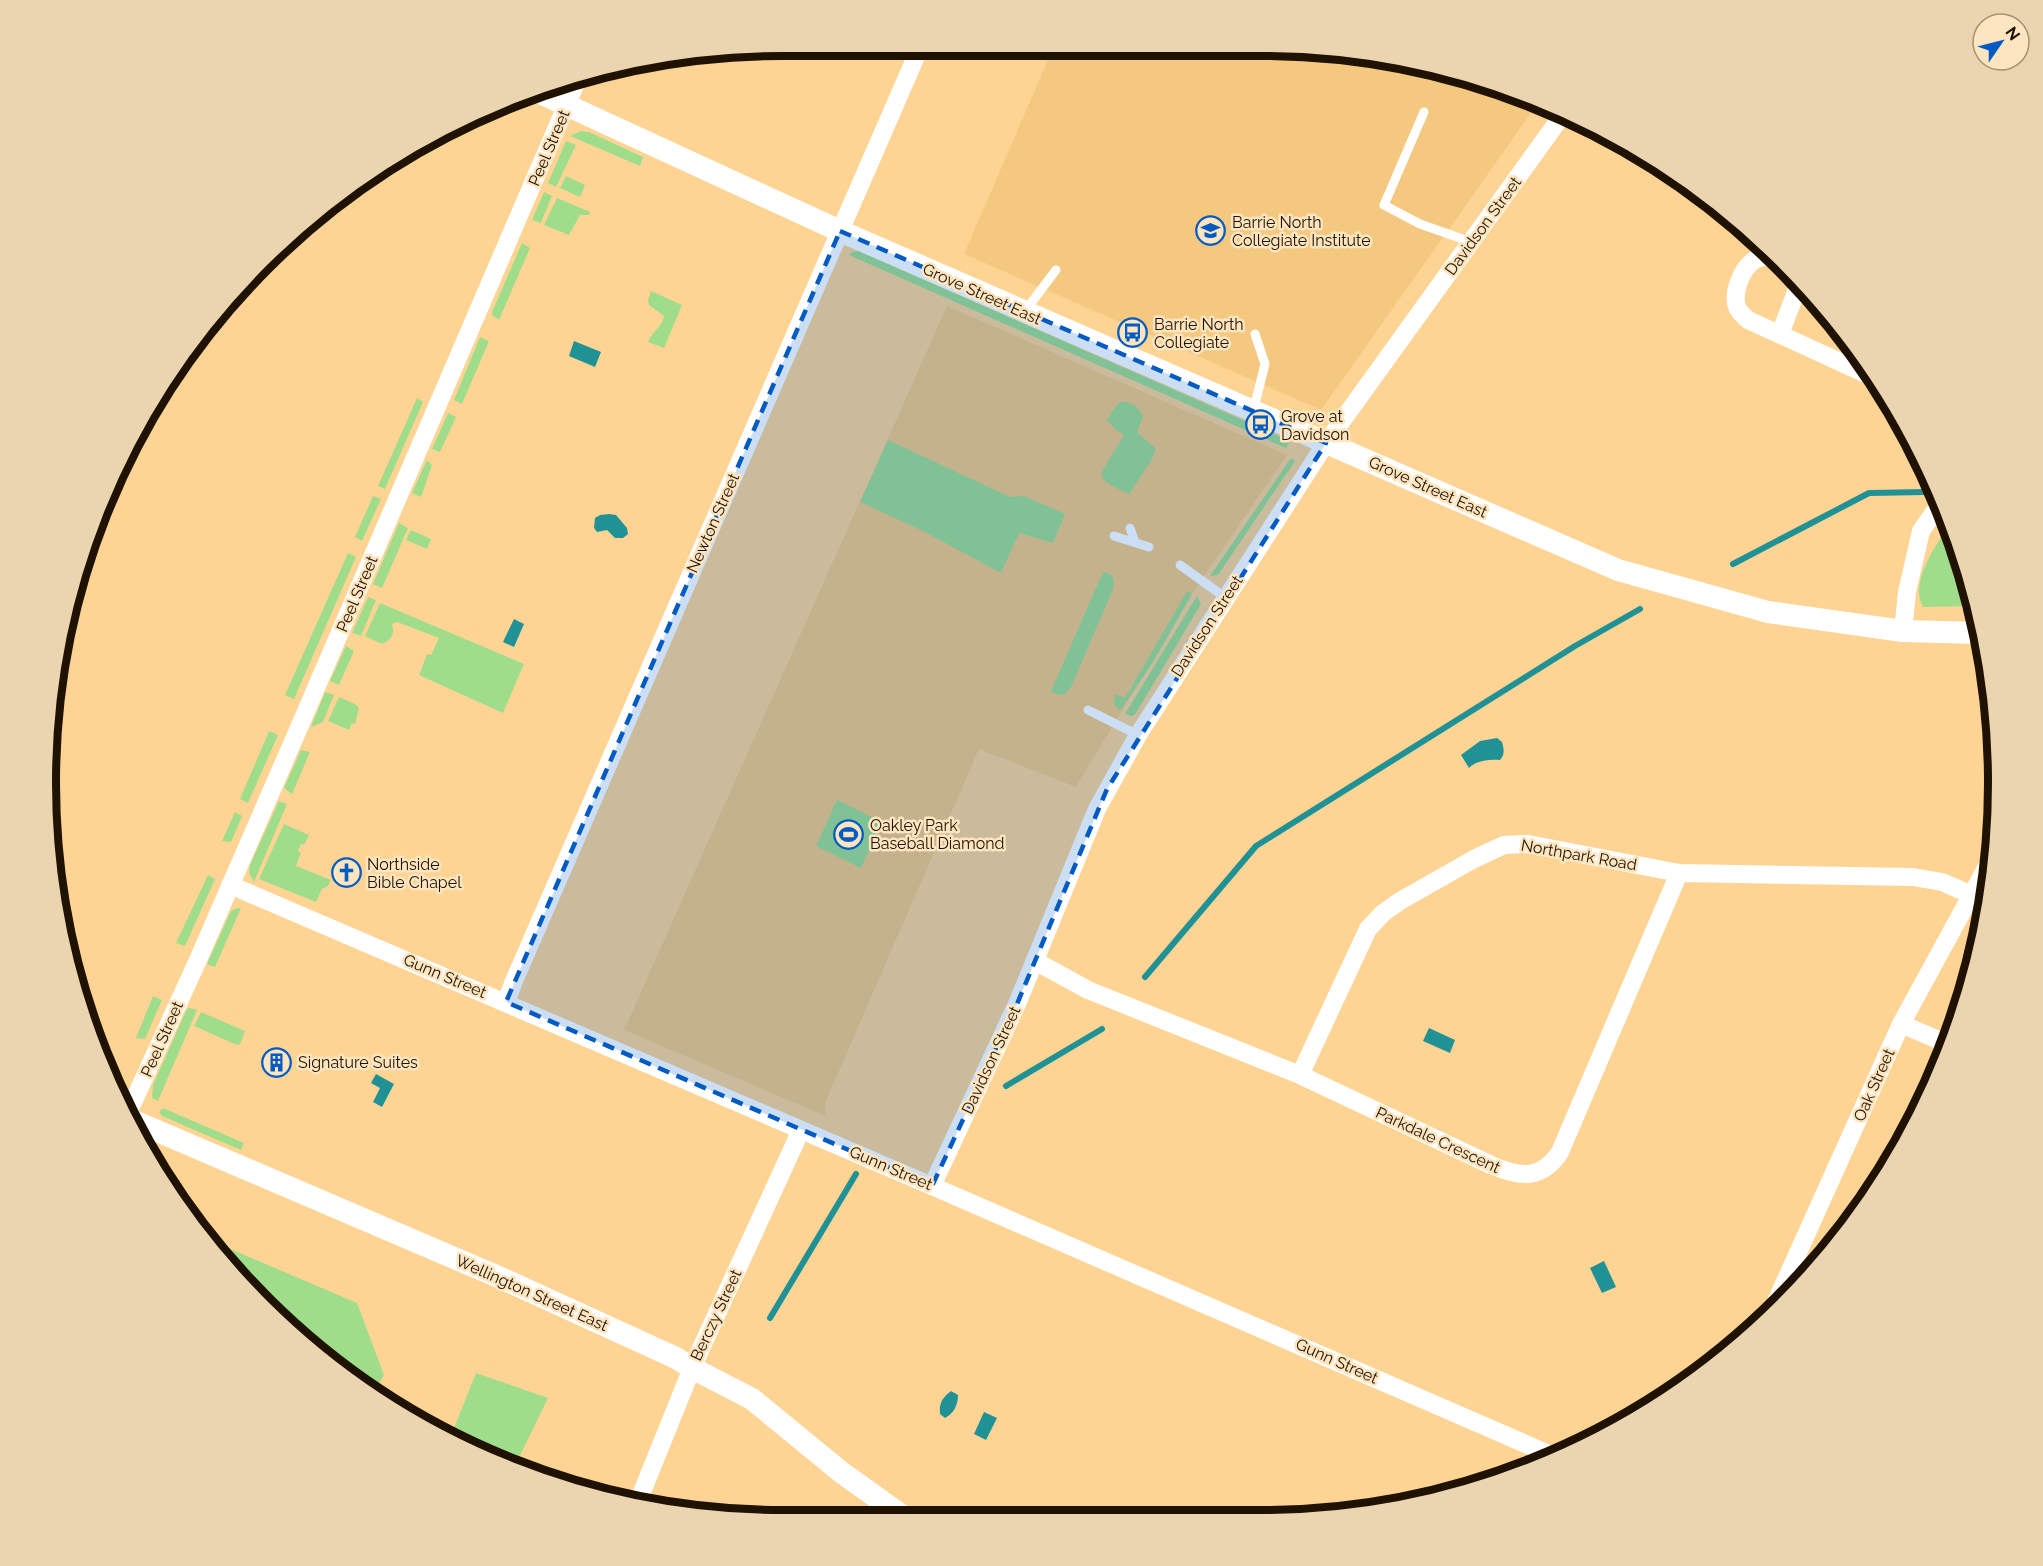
<svg xmlns="http://www.w3.org/2000/svg" width="2043" height="1566" font-family="Raleway,sans-serif">
	<style>
		.built { fill: #f5c880 }
		.green { fill: #a0dd8b }
		.water { fill: #209295 }
		.lines { fill: none; stroke-linecap: round; stroke-linejoin: round }
		.stream { stroke: #209295; stroke-width: 6 }
		.service { stroke: #fff; stroke-width: 9 }
		.minor { stroke: #fff; stroke-width: 18 }
		.tertiary { stroke: #fff; stroke-width: 22 }
		.marked { fill: #025ac3; fill-opacity: 0.2; stroke: #025ac3; stroke-width: 4.5; stroke-dasharray: 12 8; stroke-linejoin: round }
		.labels { text-anchor: middle; dominant-baseline: central; stroke-width: 5; stroke-linejoin: round; paint-order: stroke }
		.street-label { font-size: 16px; fill: #201200; stroke: #fde5bf }
		.poi-label { font-size: 16px; fill: #201200; stroke: #fde5bf; text-anchor: start }
		.rim { fill: none; stroke: #201200; stroke-width: 8 }
	</style>
	<rect width="100%" height="100%" fill="#fed494"/>
	<g class="built">
		<path d="M1054,46L1308,47L1451,70L1538,103L1321,410L964,254Z"/>
		<path d="M947,306L1287,455L1192,594L1076,787L979,749L825,1103L826,1116L624,1030Z"/>
	</g>
	<g class="green">
		<path d="M581,131L589,132L643,157L640,166L570,136Z"/>
		<path d="M566,141L576,145L556,187L548,183Z"/>
		<path d="M566,176L585,185L580,197L560,188Z"/>
		<path d="M544,192L552,196L541,223L532,220Z"/>
		<path d="M557,198L590,212L589,215H580L569,235L544,225Z"/>
		<path d="M522,243L530,248L499,320L492,315V312Z"/>
		<path d="M859,251L1290,441L1286,448L849,255L852,252Z"/>
		<path d="M651,291L682,305L664,348L648,342C651,332 662,328 664,316L649,305L648,300Z"/>
		<path d="M480,337L489,341L462,404L454,400Z"/>
		<path d="M417,398L423,402L385,489L378,486Z"/>
		<path d="M1120,402C1133,402 1137,406 1143,416L1137,432L1156,449L1152,459L1129,494C1119,488 1103,485 1101,473L1124,435L1115,429L1107,420L1112,411Z"/>
		<path d="M448,413L456,417L440,452L432,449Z"/>
		<path d="M888,440L1010,497L1024,496L1065,514L1053,543L1019,533L1001,573L923,531L860,502Z"/>
		<path d="M1291,458L1295,461L1218,575L1210,576Z"/>
		<path d="M427,460L432,465L421,497L412,493Z"/>
		<path d="M373,496L381,499L362,541L355,537Z"/>
		<path d="M399,523L408,528L382,588L373,584Z"/>
		<path d="M1949,525L1974,606L1923,607C1909,581 1936,546 1949,525Z"/>
		<path d="M411,530L431,539L427,549L406,540Z"/>
		<path d="M348,553L356,557L294,699L285,695Z"/>
		<path d="M1103,572L1111,574L1114,580L1113,589L1071,687L1065,694L1058,695L1051,691Z"/>
		<path d="M1189,592L1192,594L1153,662L1120,711L1114,704L1115,694L1125,698L1186,593Z"/>
		<path d="M1197,596L1201,604L1136,713L1132,716L1125,714Z"/>
		<path d="M368,597L376,600L361,636L352,633Z"/>
		<path d="M380,603L524,664L503,713L419,675L427,654L431,655L439,638L397,622L392,624C395,635 392,639 382,644L365,636Z"/>
		<path d="M346,646L354,651L339,685L330,681Z"/>
		<path d="M325,692L334,695L323,722L311,727Z"/>
		<path d="M339,697L355,704L359,708L355,724L352,723L349,730L328,721Z"/>
		<path d="M269,731L278,735L248,803L240,799Z"/>
		<path d="M301,750L310,752L292,794L284,788Z"/>
		<path d="M837,800L882,822L861,868L816,846Z"/>
		<path d="M279,801L287,804L254,882L249,873L250,865Z"/>
		<path d="M235,812L242,816L231,842L222,841Z"/>
		<path d="M284,824L309,835L304,845L301,844L298,851L301,853L296,866L331,880L328,886L322,889L316,902L259,879Z"/>
		<path d="M208,875L215,879L185,946L176,943Z"/>
		<path d="M237,908H241L215,967L207,964L229,915L231,911Z"/>
		<path d="M153,996L162,1000L145,1039L136,1038Z"/>
		<path d="M190,1008L197,1010L158,1101L152,1098L153,1085L187,1009Z"/>
		<path d="M201,1012L245,1031L240,1044L237,1045L194,1026Z"/>
		<path d="M163,1108L244,1143L241,1150L162,1116L159,1112Z"/>
		<path d="M207,1239L357,1303L384,1375L372,1396L261,1305Z"/>
		<path d="M476,1373L548,1398L514,1468L501,1465L450,1438Z"/>
	</g>
	<g class="water">
		<path d="M574,341L601,352L595,367L569,356Z"/>
		<path d="M609,514L616,515L627,528L628,534L623,538H615L607,530L597,532L594,528L595,518L600,515Z"/>
		<path d="M514,619L524,624L514,647L503,642Z"/>
		<path d="M1497,738L1502,742C1504,749 1505,755 1500,760C1490,759 1477,760 1469,768L1461,755L1480,741Z"/>
		<path d="M1429,1028L1455,1040L1450,1053L1423,1041Z"/>
		<path d="M376,1074L394,1084L382,1107L373,1102L380,1088L371,1083Z"/>
		<path d="M1604,1261L1616,1287L1602,1293L1590,1268Z"/>
		<path d="M951,1391L958,1395C958,1405 954,1413 945,1418L940,1414C939,1403 942,1398 951,1391Z"/>
		<path d="M984,1412L997,1418L986,1440L974,1434Z"/>
	</g>
	<g class="lines">
		<g class="stream">
			<path d="M1733,564L1869,493L1925,492"/>
			<path d="M1145,977L1256,846L1575,646L1640,609"/>
			<path d="M1006,1086L1102,1029"/>
			<path d="M770,1318L856,1174"/>
		</g>
		<g class="service">
			<path d="M1424,112L1384,205L1420,224L1471,242"/>
			<path d="M1025,311L1056,270"/>
			<path d="M1253,412L1265,364L1255,334"/>
			<path d="M1130,528L1135,542"/>
			<path d="M1114,536L1149,547"/>
			<path d="M1180,565L1226,598"/>
			<path d="M1088,710L1138,735"/>
		</g>
		<g class="minor">
			<path d="M1776,256C1768,256 1760,256 1753,261C1741,270 1731,295 1738,309C1740,313 1745,317 1748,320L1877,379"/>
			<path d="M1780,334L1798,287L1797,279"/>
			<path d="M1903,631L1907,592L1921,531L1942,501"/>
			<path d="M230,885L932,1186L1551,1455"/>
			<path d="M1035,961L1088,990L1300,1075L1491,1165C1519,1177 1541,1181 1560,1152L1679,873"/>
			<path d="M506,1002L514,981L921,45"/>
			<path d="M1901,1024L1948,1044"/>
			<path d="M1300,1075L1368,929L1383,913L1400,901L1474,859L1504,845L1528,844L1679,873L1913,877L1942,882L1972,895"/>
			<path d="M129,1111L198,960L301,723L579,76"/>
			<path d="M932,1186L1017,1004L1097,809L1138,735L1326,443L1556,124L1561,112"/>
			<path d="M1770,1315L1901,1024L1990,861"/>
			<path d="M638,1502L692,1368L801,1130"/>
		</g>
		<g class="tertiary">
			<path d="M538,92L840,231L1618,570L1768,612L1903,631L1982,633"/>
			<path d="M134,1121L501,1278L676,1358L692,1368L752,1399L841,1472L901,1515"/>
		</g>
	</g>
	<path class="marked" d="M840,231L1326,443L1107,789L1017,1004L932,1186L506,1002Z"/>
	<defs>
		<symbol id="school-ring" viewBox="-11 -11 22 22"><circle r="9.5" fill="#fde5bf" stroke="#025ac3" stroke-width="1.5"/><path d="M0-5L7-2L0 1L-7-2ZM-4 1L0 2.5L4 1V4Q0 6-4 4Z" fill="#025ac3"/></symbol>
		<symbol id="bus-ring" viewBox="-11 -11 22 22"><circle r="9.5" fill="#fde5bf" stroke="#025ac3" stroke-width="1.5"/><path d="M-5-6H5V4H4V6H2V4H-2V6H-4V4H-5ZM-3.5-4V0h7V-4ZM-3.5 1.2v1.5H-2V1.2ZM2 1.2v1.5H3.5V1.2Z" fill="#025ac3"/></symbol>
		<symbol id="stadium-ring" viewBox="-11 -11 22 22"><circle r="9.5" fill="#fde5bf" stroke="#025ac3" stroke-width="1.5"/><path d="M0-5a6.5 5 0 1 0 0 10a6.5 5 0 1 0 0-10ZM-3.5-1.8h7v3.6h-7Z" fill="#025ac3"/></symbol>
		<symbol id="church-ring" viewBox="-11 -11 22 22"><circle r="9.5" fill="#fde5bf" stroke="#025ac3" stroke-width="1.5"/><path d="M-1.2-6h2.4v3.5h3.3v2.4h-3.3V6h-2.4V-.1h-3.3v-2.4h3.3Z" fill="#025ac3"/></symbol>
		<symbol id="building-ring" viewBox="-11 -11 22 22"><circle r="9.5" fill="#fde5bf" stroke="#025ac3" stroke-width="1.5"/><path d="M-4-6H4V6H1V3H-1V6H-4ZM-2.5-4.3h1.7v1.8h-1.7ZM.8-4.3h1.7v1.8H.8ZM-2.5-1h1.7V.8h-1.7ZM.8-1h1.7V.8H.8Z" fill="#025ac3"/></symbol>
	</defs>
	<g fill-rule="evenodd">
		<use href="#school-ring" x="1194" y="214" width="33" height="33"/>
		<use href="#bus-ring" x="1116" y="316" width="33" height="33"/>
		<use href="#bus-ring" x="1244" y="408" width="33" height="33"/>
		<use href="#stadium-ring" x="832" y="818" width="33" height="33"/>
		<use href="#church-ring" x="330" y="856" width="33" height="33"/>
		<use href="#building-ring" x="260" y="1046" width="33" height="33"/>
	</g>
	<g class="labels">
		<g class="street-label">
			<text transform="translate(549 148) rotate(-67)">Peel Street</text>
			<text transform="translate(1483 226) rotate(-54)">Davidson Street</text>
			<text transform="translate(982 294) rotate(24)">Grove Street East</text>
			<text transform="translate(1428 487) rotate(24)">Grove Street East</text>
			<text transform="translate(713 523) rotate(-66)">Newton Street</text>
			<text transform="translate(357 594) rotate(-67)">Peel Street</text>
			<text transform="translate(1207 626) rotate(-57)">Davidson Street</text>
			<text transform="translate(1579 855) rotate(10)">Northpark Road</text>
			<text transform="translate(445 976) rotate(23)">Gunn Street</text>
			<text transform="translate(162 1039) rotate(-66)">Peel Street</text>
			<text transform="translate(991 1060) rotate(-65)">Davidson Street</text>
			<text transform="translate(1874 1085) rotate(-66)">Oak Street</text>
			<text transform="translate(1438 1140) rotate(25)">Parkdale Crescent</text>
			<text transform="translate(891 1168) rotate(23)">Gunn Street</text>
			<text transform="translate(532 1293) rotate(24)">Wellington Street East</text>
			<text transform="translate(716 1315) rotate(-65)">Berczy Street</text>
			<text transform="translate(1337 1361) rotate(24)">Gunn Street</text>
		</g>
		<g class="poi-label">
			<text x="1232" y="222">Barrie North<tspan x="1232" dy="18">Collegiate Institute</tspan></text>
			<text x="1154" y="324">Barrie North<tspan x="1154" dy="18">Collegiate</tspan></text>
			<text x="1281" y="416">Grove at<tspan x="1281" dy="18">Davidson</tspan></text>
			<text x="870" y="825">Oakley Park<tspan x="870" dy="18">Baseball Diamond</tspan></text>
			<text x="367" y="864">Northside<tspan x="367" dy="18">Bible Chapel</tspan></text>
			<text x="298" y="1062">Signature Suites</text>
		</g>
	</g>
	<path d="M0 0H2043V1566H0ZM783 56H1261A727 727 0 0 1 1988 783V783A727 727 0 0 1 1261 1510H783A727 727 0 0 1 56 783V783A727 727 0 0 1 783 56Z" fill="#ebd4b0" fill-rule="evenodd"/>
	<path class="rim" d="M783 56H1261A727 727 0 0 1 1988 783V783A727 727 0 0 1 1261 1510H783A727 727 0 0 1 56 783V783A727 727 0 0 1 783 56Z"/>
	<g transform="translate(2001 42) rotate(55)"><circle r="28" fill="#fde5bf" stroke="#a59173" stroke-width="1.5"/>
	<path d="M0-4.5L10 22L0 15L-10 22Z" fill="#025ac3"/>
	<text y="-9" font-size="16" font-weight="bold" text-anchor="middle" fill="#201200">N</text>
	</g>
</svg>
